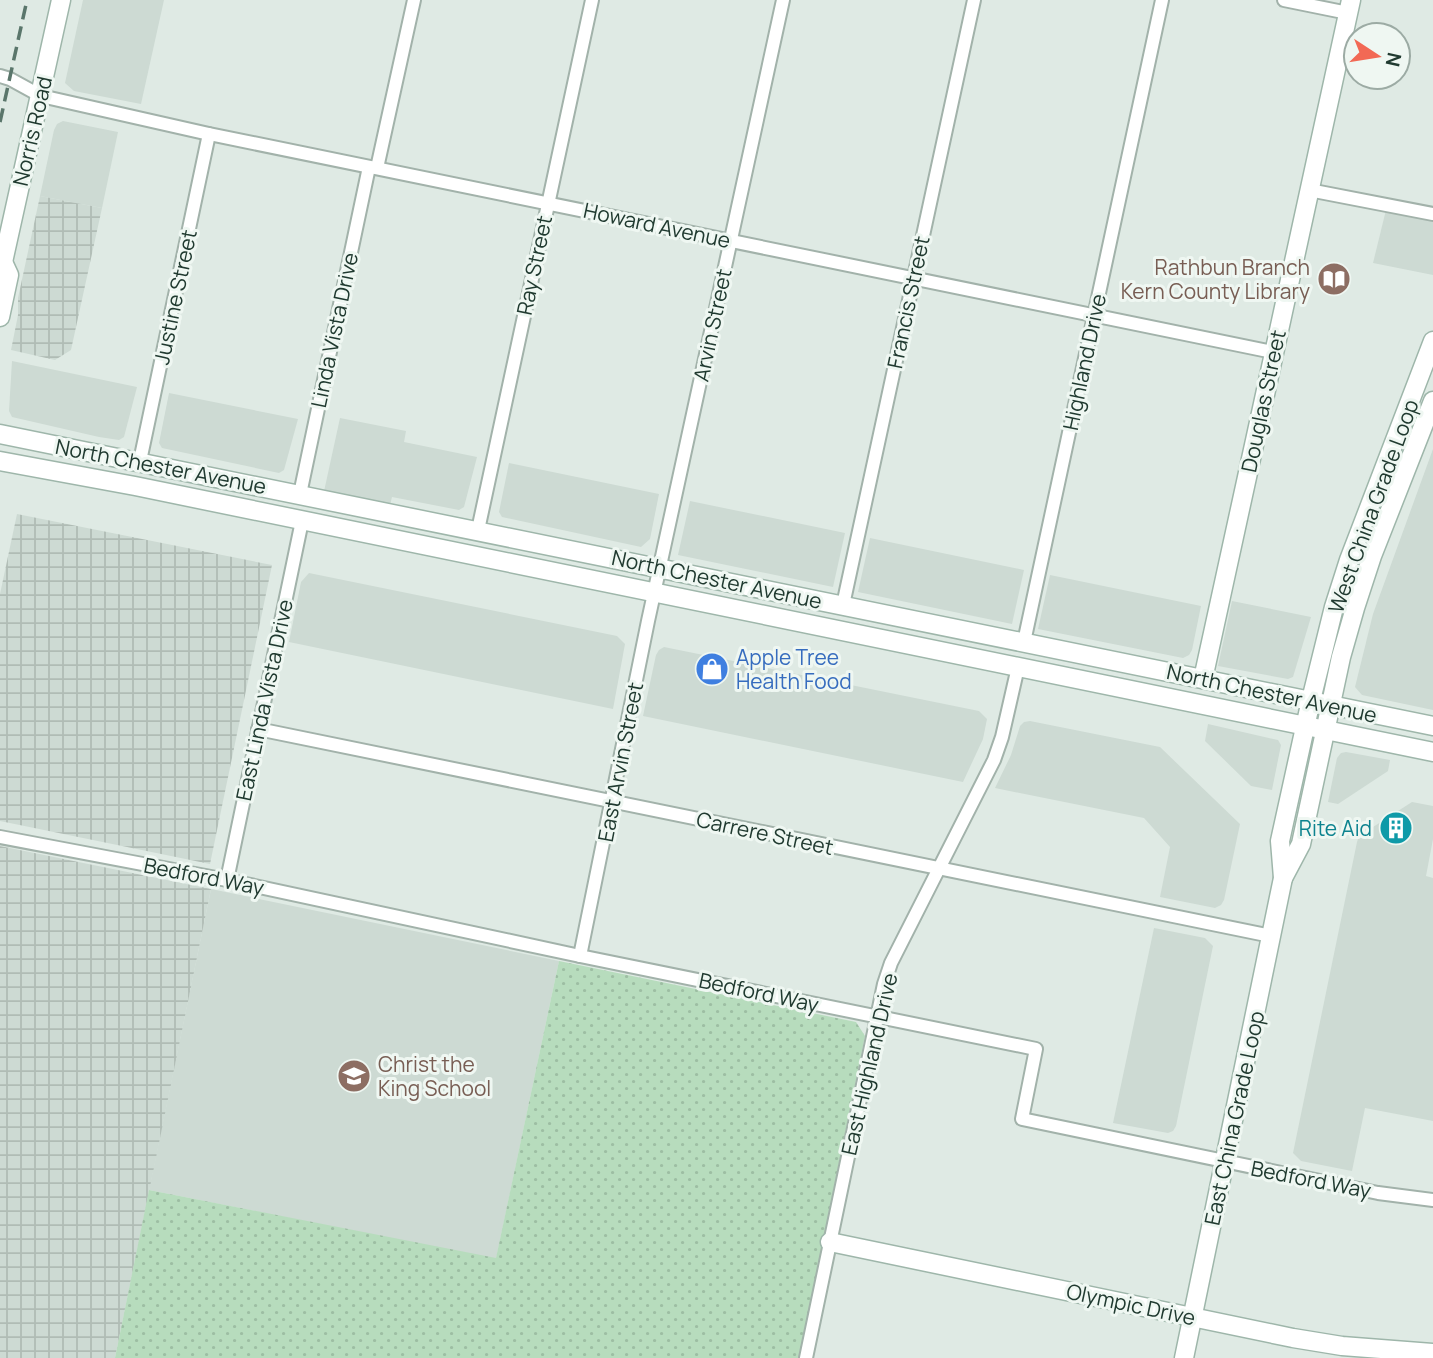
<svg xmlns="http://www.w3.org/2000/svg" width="1433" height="1358" font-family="Manrope,sans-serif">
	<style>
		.built { fill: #cddad3 }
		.industrial { fill: url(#industrial-grid) }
		.grass { fill: url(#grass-dots) }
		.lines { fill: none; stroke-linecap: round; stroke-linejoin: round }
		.street-casing { stroke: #a2b2aa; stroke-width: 16 }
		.secondary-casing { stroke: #9eb6aa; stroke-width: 21 }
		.street { stroke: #fff; stroke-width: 12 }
		.secondary { stroke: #fff; stroke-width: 18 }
		.rail { stroke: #5a766b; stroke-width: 3.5; stroke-dasharray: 14 7; stroke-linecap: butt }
		.labels { text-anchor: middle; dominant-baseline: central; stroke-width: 6; stroke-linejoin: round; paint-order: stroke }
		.street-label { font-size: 21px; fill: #203a30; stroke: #eff7f2 }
		.education-label { font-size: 21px; fill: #785e54; stroke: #eff7f2; text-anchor: end }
		.shop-label { font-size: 21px; fill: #366cbe; stroke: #eff7f2; text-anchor: start }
		.culture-label { font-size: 21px; fill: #0d838f; stroke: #eff7f2; text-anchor: end }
	</style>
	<defs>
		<pattern id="industrial-grid" width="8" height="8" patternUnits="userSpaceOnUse" patternTransform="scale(1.75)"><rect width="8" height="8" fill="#cddad3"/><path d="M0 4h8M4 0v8" fill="none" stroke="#b0bcb5"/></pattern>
		<pattern id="grass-dots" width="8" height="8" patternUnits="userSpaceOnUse" patternTransform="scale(1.75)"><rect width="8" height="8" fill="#b7dcbd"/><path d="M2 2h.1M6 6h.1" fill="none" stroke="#9dbea3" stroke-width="1.8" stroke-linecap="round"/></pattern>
	</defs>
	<rect width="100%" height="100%" fill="#dfeae4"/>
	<g class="built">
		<path d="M83,0H164L141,104L74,91L65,83Z"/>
		<path d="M63,121L118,132L102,208L40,196L54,130L57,124Z"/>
		<path d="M1386,210L1433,219V275L1373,263Z"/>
		<path d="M12,361L137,387L124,437L119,440L99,437L12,417L9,411Z"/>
		<path d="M169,393L298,419L284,470L279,473L162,448L159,443Z"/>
		<path d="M340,418L406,431L404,442L477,457L464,507L459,510L392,497L389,509L323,496Z"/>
		<path d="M1433,449V710L1362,695L1355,687L1373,614Z"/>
		<path d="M509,463L659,494L650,539L641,547L502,517L499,512Z"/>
		<path d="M690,501L845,533L833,587L678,555Z"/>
		<path d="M870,538L1024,570L1012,624L858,592Z"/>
		<path d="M309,573L617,636L625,644L613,709L289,642L301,582Z"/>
		<path d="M1050,575L1201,606L1192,650L1189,655L1183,658L1038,629Z"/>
		<path d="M1232,601L1311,617L1293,677L1288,679L1218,666Z"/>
		<path d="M664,647L979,711L987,719L983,739L963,782L643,716L656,655L659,650Z"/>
		<path d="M1030,721L1160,747L1240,824L1224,900L1221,905L1215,908L1160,897L1170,847L1144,818L995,788L1011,755L1020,726L1024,722Z"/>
		<path d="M1208,724L1278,740L1281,745L1272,790L1251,786L1205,741Z"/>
		<path d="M1346,752L1390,760L1388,771L1338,804L1328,802L1337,758L1341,753Z"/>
		<path d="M1412,802L1433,806V839L1426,876L1433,878V1121L1365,1108L1352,1171L1301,1161L1293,1153L1357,842L1359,836Z"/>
		<path d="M211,889L559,961L496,1259L149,1190Z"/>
		<path d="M1154,928L1205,938L1213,946L1176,1126L1173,1131L1168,1133L1113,1123Z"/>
	</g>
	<g class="industrial">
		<path d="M40,196L102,208L71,350L55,360L11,350L18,315V298Z"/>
		<path d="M17,514L272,565L210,864L0,821V594Z"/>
		<path d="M0,846L211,889L115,1358H0Z"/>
	</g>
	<path class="grass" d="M559,961L856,1022L865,1036L799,1358H115L149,1190L496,1258Z"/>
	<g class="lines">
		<defs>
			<g id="street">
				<path d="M1284,0L1348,13"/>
				<path d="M0,76L10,79L41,96L209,134L1273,352"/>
				<path d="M377,168L414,0"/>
				<path d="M1309,190L1433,214"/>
				<path d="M140,461L209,134"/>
				<path d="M300,494L369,167"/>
				<path d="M478,530L592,0"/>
				<path d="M843,605L974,0"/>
				<path d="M1024,642L1162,0"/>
				<path d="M258,729L1271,936"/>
				<path d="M0,837L227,880L580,956L1036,1049L1022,1119L1378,1193L1433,1200"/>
				<path d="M227,880L302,521"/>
				<path d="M580,956L648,621L783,0"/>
				<path d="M806,1358L884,984L891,963L994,760L1002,737L1018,667"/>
			</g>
			<g id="secondary">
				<path d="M0,267L3,262L61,0"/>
				<path d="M0,317L9,275L3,262"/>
				<path d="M0,434L1433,726"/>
				<path d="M0,461L135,486L1433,752"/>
				<path d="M1203,679L1351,0"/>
				<path d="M1283,878L1301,844L1341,657L1355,608L1372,556L1433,401"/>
				<path d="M830,1242L1293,1338L1342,1346L1433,1353"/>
				<path d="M1184,1358L1283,878L1280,841L1311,700L1334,607L1349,560L1433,341"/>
			</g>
		</defs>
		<use href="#street" class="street-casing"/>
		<use href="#secondary" class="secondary-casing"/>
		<use href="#street" class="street"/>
		<use href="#secondary" class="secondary"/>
		<path class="rail" d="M0,122L27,0"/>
	</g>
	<defs>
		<symbol id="library-disc" viewBox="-11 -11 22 22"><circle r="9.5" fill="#8d6e63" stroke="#eff7f2"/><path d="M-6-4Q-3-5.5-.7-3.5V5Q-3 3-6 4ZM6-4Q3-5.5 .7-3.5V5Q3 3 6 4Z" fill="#fff"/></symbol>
		<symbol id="shop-disc" viewBox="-11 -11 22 22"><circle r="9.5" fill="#3f7fe0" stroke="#eff7f2"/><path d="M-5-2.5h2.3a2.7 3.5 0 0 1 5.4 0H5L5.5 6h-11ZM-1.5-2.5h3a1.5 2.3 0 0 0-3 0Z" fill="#fff"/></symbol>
		<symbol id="building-disc" viewBox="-11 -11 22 22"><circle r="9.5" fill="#0f9aa8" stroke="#eff7f2"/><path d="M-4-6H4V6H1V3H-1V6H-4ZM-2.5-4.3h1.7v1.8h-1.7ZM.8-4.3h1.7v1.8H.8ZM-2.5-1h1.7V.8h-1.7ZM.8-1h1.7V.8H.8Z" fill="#fff"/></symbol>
		<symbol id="school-disc" viewBox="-11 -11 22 22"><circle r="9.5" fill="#8d6e63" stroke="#eff7f2"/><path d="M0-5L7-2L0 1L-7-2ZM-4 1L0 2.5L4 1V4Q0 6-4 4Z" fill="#fff"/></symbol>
	</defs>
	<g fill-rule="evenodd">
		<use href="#library-disc" x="1315" y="260" width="38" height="38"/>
		<use href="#shop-disc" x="693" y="650" width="38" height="38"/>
		<use href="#building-disc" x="1377" y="809" width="38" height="38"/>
		<use href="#school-disc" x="335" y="1057" width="38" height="38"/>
	</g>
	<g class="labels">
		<g class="street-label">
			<text transform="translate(32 131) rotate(-77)">Norris Road</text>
			<text transform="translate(657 225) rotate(12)">Howard Avenue</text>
			<text transform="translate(534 265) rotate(-78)">Ray Street</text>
			<text transform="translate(175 297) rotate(-78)">Justine Street</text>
			<text transform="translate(908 302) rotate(-78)">Francis Street</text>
			<text transform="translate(712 325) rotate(-78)">Arvin Street</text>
			<text transform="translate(334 330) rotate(-78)">Linda Vista Drive</text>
			<text transform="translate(1084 362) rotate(-78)">Highland Drive</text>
			<text transform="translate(1263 401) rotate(-78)">Douglas Street</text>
			<text transform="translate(161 466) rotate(11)">North Chester Avenue</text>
			<text transform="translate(1373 506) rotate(-70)">West China Grade Loop</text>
			<text transform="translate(717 579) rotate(12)">North Chester Avenue</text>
			<text transform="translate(1272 693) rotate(12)">North Chester Avenue</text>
			<text transform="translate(264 700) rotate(-78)">East Linda Vista Drive</text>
			<text transform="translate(620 762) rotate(-79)">East Arvin Street</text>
			<text transform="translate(765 833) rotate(12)">Carrere Street</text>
			<text transform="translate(204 876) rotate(11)">Bedford Way</text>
			<text transform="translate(759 992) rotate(12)">Bedford Way</text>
			<text transform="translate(869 1064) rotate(-77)">East Highland Drive</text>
			<text transform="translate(1234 1118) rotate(-78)">East China Grade Loop</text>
			<text transform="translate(1311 1179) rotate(11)">Bedford Way</text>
			<text transform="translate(1131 1304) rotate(12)">Olympic Drive</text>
		</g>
		<g class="education-label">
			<text x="1310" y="267">Rathbun Branch<tspan x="1310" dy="24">Kern County Library</tspan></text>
			<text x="378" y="1064" text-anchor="start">Christ the<tspan x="378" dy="24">King School</tspan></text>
		</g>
		<g class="shop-label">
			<text x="736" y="657">Apple Tree<tspan x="736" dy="24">Health Food</tspan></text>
		</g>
		<g class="culture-label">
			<text x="1372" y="828">Rite Aid</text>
		</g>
	</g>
	<g transform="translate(1377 56) rotate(102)"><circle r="33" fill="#eff7f2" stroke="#9caba4" stroke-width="2"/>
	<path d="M0-5L12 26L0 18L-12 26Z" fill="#f26955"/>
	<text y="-10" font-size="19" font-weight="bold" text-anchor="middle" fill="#203a30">N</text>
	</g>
</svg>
